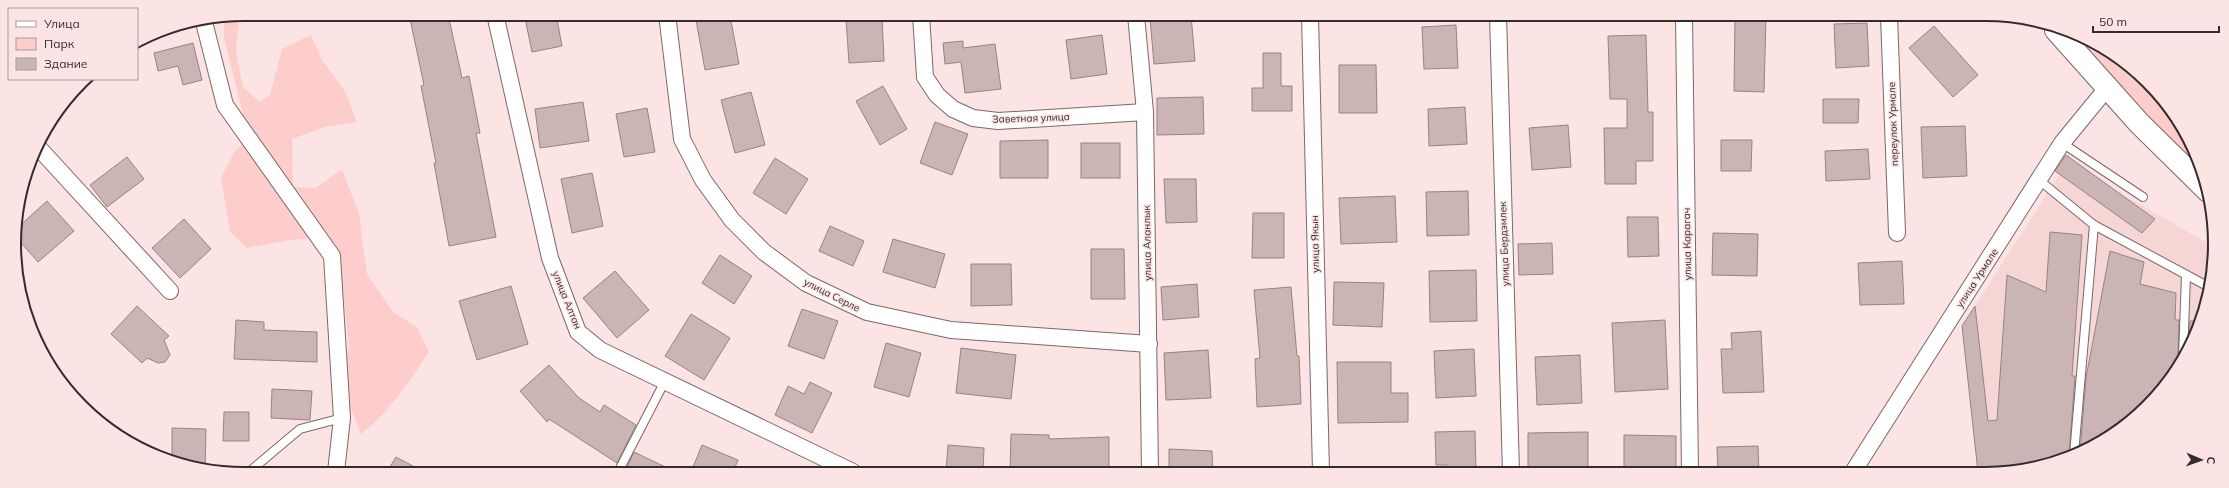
<svg xmlns="http://www.w3.org/2000/svg" width="2229" height="488" font-family="Mulish,sans-serif">
	<style>
		.built { fill: #f5d6d5 }
		.green { fill: #fdcdcb }
		.building { fill: #cbb5b4; stroke: #988382 }
		.lines { fill: none; stroke-linecap: round; stroke-linejoin: round }
		.lane-casing { stroke: #7c6867; stroke-width: 10 }
		.street-casing { stroke: #7c6867; stroke-width: 18 }
		.secondary-casing { stroke: #7c6867; stroke-width: 24 }
		.lane { stroke: #fff; stroke-width: 8 }
		.street { stroke: #fff; stroke-width: 16 }
		.secondary { stroke: #fff; stroke-width: 22 }
		.labels { text-anchor: middle; dominant-baseline: central; stroke-width: 3; stroke-linejoin: round; paint-order: stroke }
		.street-label { font-size: 10px; fill: #342c2b; stroke: #fbe4e3 }
		.rim { fill: none; stroke: #342c2b; stroke-width: 2 }
	</style>
	<rect width="100%" height="100%" fill="#fbe4e3"/>
	<path class="built" d="M2067,163L2211,245L2213,274L2191,346L2147,407L2087,450L2015,472H1978L1962,326Z"/>
	<g class="green">
		<path d="M239,15L236,52L243,87L260,102L270,95L282,49L311,35L322,60L345,91L357,122L325,127L292,139L293,187L316,188L342,169L359,214L367,274L393,312L417,327L429,352C409,382 389,412 361,434L340,382L349,348L340,261L328,237L290,240L247,248L230,232L221,177L235,151L249,138L224,37V18Z"/>
		<path d="M2066,33L2100,45L2168,104L2203,176Z"/>
	</g>
	<g class="building">
		<path d="M409,14H448L462,78L469,76L480,133H476L496,237L449,246L434,163H436L421,86L424,85Z"/>
		<path d="M548,14H556L562,46L532,52L525,18Z"/>
		<path d="M730,15L739,64L705,70L696,20Z"/>
		<path d="M1191,15L1195,61L1154,64L1150,18Z"/>
		<path d="M882,16L884,61L849,63L846,18Z"/>
		<path d="M1735,16H1766L1764,92L1734,91Z"/>
		<path d="M1867,23L1869,66L1836,68L1834,24Z"/>
		<path d="M1456,25L1458,68L1424,69L1422,27Z"/>
		<path d="M1934,26L1978,75L1953,97L1909,48Z"/>
		<path d="M1102,35L1107,74L1071,79L1066,40Z"/>
		<path d="M1646,35L1648,112H1653V161H1636V184H1605L1604,128H1627V99H1610L1608,36Z"/>
		<path d="M963,41V48L995,44L1001,89L965,93L961,62L945,64L943,43Z"/>
		<path d="M193,43L202,80L183,85L178,66L158,71L154,53Z"/>
		<path d="M1263,53H1281V86H1292V111H1252V88H1263Z"/>
		<path d="M1339,65H1376L1377,113H1339Z"/>
		<path d="M883,86L907,129L880,145L856,101Z"/>
		<path d="M751,92L765,145L735,153L721,100Z"/>
		<path d="M1203,97L1204,134L1157,135V98Z"/>
		<path d="M1823,99H1859L1858,123H1823Z"/>
		<path d="M583,102L589,141L540,148L535,109Z"/>
		<path d="M1465,107L1467,144L1429,146L1428,109Z"/>
		<path d="M647,108L655,152L624,157L616,114Z"/>
		<path d="M935,122L968,134L952,175L920,163Z"/>
		<path d="M1568,125L1571,167L1532,170L1529,128Z"/>
		<path d="M1965,126L1967,176L1923,178L1921,127Z"/>
		<path d="M1048,140V178H1000V141Z"/>
		<path d="M1721,140H1752L1751,171H1721Z"/>
		<rect x="1081" y="143" width="39" height="35"/>
		<path d="M1868,149L1870,179L1826,181L1825,151Z"/>
		<path d="M2066,155L2155,219L2142,233L2055,171Z"/>
		<path d="M127,157L144,179L107,207L90,185Z"/>
		<path d="M775,158L808,179L786,214L753,193Z"/>
		<path d="M592,173L603,226L572,233L561,179Z"/>
		<path d="M1164,179H1196L1197,222L1166,223Z"/>
		<path d="M1468,191L1469,235L1427,236L1426,192Z"/>
		<path d="M1395,196L1397,242L1341,244L1339,198Z"/>
		<path d="M47,201L74,231L38,262L15,236V230Z"/>
		<path d="M1253,213H1284V258H1252Z"/>
		<path d="M1627,217H1658L1659,256L1628,257Z"/>
		<path d="M184,219L211,249L180,278L152,248Z"/>
		<path d="M830,226L864,241L853,266L819,251Z"/>
		<path d="M2050,232L2082,235L2072,376H2075L2069,456L2015,472H1978L1962,326L1975,306L1988,421L1997,420L2007,275L2046,292Z"/>
		<path d="M1713,233L1758,234L1757,276L1712,275Z"/>
		<path d="M893,239L945,254L935,288L883,272Z"/>
		<path d="M1552,243L1553,274L1519,275L1518,244Z"/>
		<path d="M1091,249H1124L1125,299H1091Z"/>
		<path d="M2110,251L2144,262L2140,284L2176,293L2175,320H2179L2178,357L2180,362L2147,407L2087,450L2080,452L2086,378Z"/>
		<path d="M720,255L752,276L734,304L702,283Z"/>
		<path d="M1902,261L1904,304L1860,305L1858,263Z"/>
		<path d="M971,264H1011L1012,305L971,306Z"/>
		<path d="M1476,270L1477,321L1430,322L1429,271Z"/>
		<path d="M615,271L649,310L617,338L583,298Z"/>
		<path d="M1334,282L1384,283L1382,327L1333,325Z"/>
		<path d="M1197,284L1199,317L1163,320L1161,287Z"/>
		<path d="M511,286L528,344L477,360L459,301Z"/>
		<path d="M1291,287L1297,356H1299L1301,404L1257,407L1255,359L1260,358L1254,290Z"/>
		<path d="M137,306L169,336L164,340L170,355L165,362L158,363L147,358L142,363L111,334Z"/>
		<path d="M802,309L838,321L824,359L788,346Z"/>
		<path d="M691,314L730,338L704,380L665,356Z"/>
		<path d="M236,320L264,322V330L317,332V362L234,359Z"/>
		<path d="M1665,320L1668,389L1615,392L1612,323Z"/>
		<path d="M2190,321H2199L2189,349Z"/>
		<path d="M1761,331L1764,392L1723,393L1721,349H1732L1731,333Z"/>
		<path d="M886,343L921,353L909,397L874,387Z"/>
		<path d="M961,348L1016,355L1011,399L956,393Z"/>
		<path d="M1474,349L1476,396L1436,398L1434,351Z"/>
		<path d="M1208,350L1211,398L1166,400L1164,353Z"/>
		<path d="M1580,355L1582,403L1537,405L1535,357Z"/>
		<path d="M1337,362H1391V393H1408V422L1338,423Z"/>
		<path d="M549,365L579,398L600,412L604,405L636,425L617,463L549,419L547,422L520,391Z"/>
		<path d="M810,382L832,393L812,433L775,415L788,386L804,394Z"/>
		<path d="M272,389L312,391L310,420L271,418Z"/>
		<path d="M224,412H249V441H223Z"/>
		<path d="M172,428L206,429L205,469L172,458Z"/>
		<path d="M1475,431L1476,472H1447V465H1436L1435,432Z"/>
		<path d="M1588,432V472H1528V433Z"/>
		<path d="M1011,434L1049,435V439L1109,437V472H1010Z"/>
		<path d="M1624,435L1676,436V472H1624Z"/>
		<path d="M702,445L738,460L733,472H691Z"/>
		<path d="M948,445L984,448L983,472H946Z"/>
		<path d="M1758,446L1759,472H1718L1717,447Z"/>
		<path d="M1169,449L1212,451L1213,472H1169Z"/>
		<path d="M634,452L676,472H631L626,469Z"/>
		<path d="M396,457L424,472H387Z"/>
	</g>
	<g class="lines">
		<defs>
			<g id="lane">
				<path d="M2062,143L2143,197"/>
				<path d="M2039,180L2094,225L2209,287"/>
				<path d="M2183,357L2186,275"/>
				<path d="M2074,454L2094,225"/>
				<path d="M249,472L300,429L342,418"/>
				<path d="M618,472L665,381"/>
			</g>
			<g id="street">
				<path d="M495,14L550,258L578,332L600,350L853,472"/>
				<path d="M667,14L682,139L703,180L732,220L764,252L806,283L867,312L951,330L1149,344"/>
				<path d="M921,15L925,77L937,95L953,109L973,118L998,121L1145,112"/>
				<path d="M1136,15L1145,112L1150,472"/>
				<path d="M1310,15L1321,472"/>
				<path d="M1498,15L1511,472"/>
				<path d="M1684,16L1690,472"/>
				<path d="M1889,16L1897,233"/>
				<path d="M204,22L225,105L332,256L342,418L336,472"/>
				<path d="M37,146L170,291"/>
				<path d="M1853,472L2062,143L2107,88"/>
			</g>
			<path id="secondary" d="M2056,30L2139,123L2208,191"/>
		</defs>
		<use href="#lane" class="lane-casing"/>
		<use href="#street" class="street-casing"/>
		<use href="#secondary" class="secondary-casing"/>
		<use href="#lane" class="lane"/>
		<use href="#street" class="street"/>
		<use href="#secondary" class="secondary"/>
	</g>
	<g class="labels">
		<g class="street-label">
			<text transform="translate(1031 118) rotate(-2)">Заветная улица</text>
			<text transform="translate(1893 124) rotate(-92)">переулок Урмале</text>
			<text transform="translate(1147 243) rotate(-91)">улица Аланлык</text>
			<text transform="translate(1315 244) rotate(-91)">улица Якын</text>
			<text transform="translate(1504 244) rotate(-92)">улица Бердэмлек</text>
			<text transform="translate(1687 244) rotate(-91)">улица Карагач</text>
			<text transform="translate(1977 278) rotate(-57)">улица Урмале</text>
			<text transform="translate(832 295) rotate(27)">улица Серле</text>
			<text transform="translate(567 300) rotate(68)">улица Алтан</text>
		</g>
	</g>
	<path d="M0 0H2229V488H0ZM244 21H1985A223 223 0 0 1 2208 244V244A223 223 0 0 1 1985 467H244A223 223 0 0 1 21 244V244A223 223 0 0 1 244 21Z" fill="#fbe4e3" fill-rule="evenodd"/>
	<path class="rim" d="M244 21H1985A223 223 0 0 1 2208 244V244A223 223 0 0 1 1985 467H244A223 223 0 0 1 21 244V244A223 223 0 0 1 244 21Z"/>
	<rect x="8" y="8" width="130" height="72" fill="#fbe4e3" stroke="#ab9a99"/>
	<rect x="16" y="21" width="20" height="6" fill="#ffffff" stroke="#ab9a99"/>
	<text x="44" y="28" font-size="12" fill="#342c2b">Улица</text>
	<rect x="16" y="38" width="20" height="12" fill="#fdcdcb" stroke="#ab9a99"/>
	<text x="44" y="48" font-size="12" fill="#342c2b">Парк</text>
	<rect x="16" y="58" width="20" height="12" fill="#cbb5b4" stroke="#ab9a99"/>
	<text x="44" y="68" font-size="12" fill="#342c2b">Здание</text>
	<g transform="translate(2201 460) rotate(92)" stroke="#fbe4e3" stroke-width="3" paint-order="stroke">
	<path d="M0-3L7 15L0 10L-7 15Z" fill="#342c2b"/>
	<text y="-6" font-size="11" font-weight="bold" text-anchor="middle" fill="#342c2b">С</text>
	</g>
	<path d="M2093 26v6h126v-6" fill="none" stroke="#342c2b" stroke-width="2"/>
	<text x="2099" y="26" font-size="12" fill="#342c2b" stroke="#fbe4e3" stroke-width="3" paint-order="stroke">50 m</text>
</svg>
